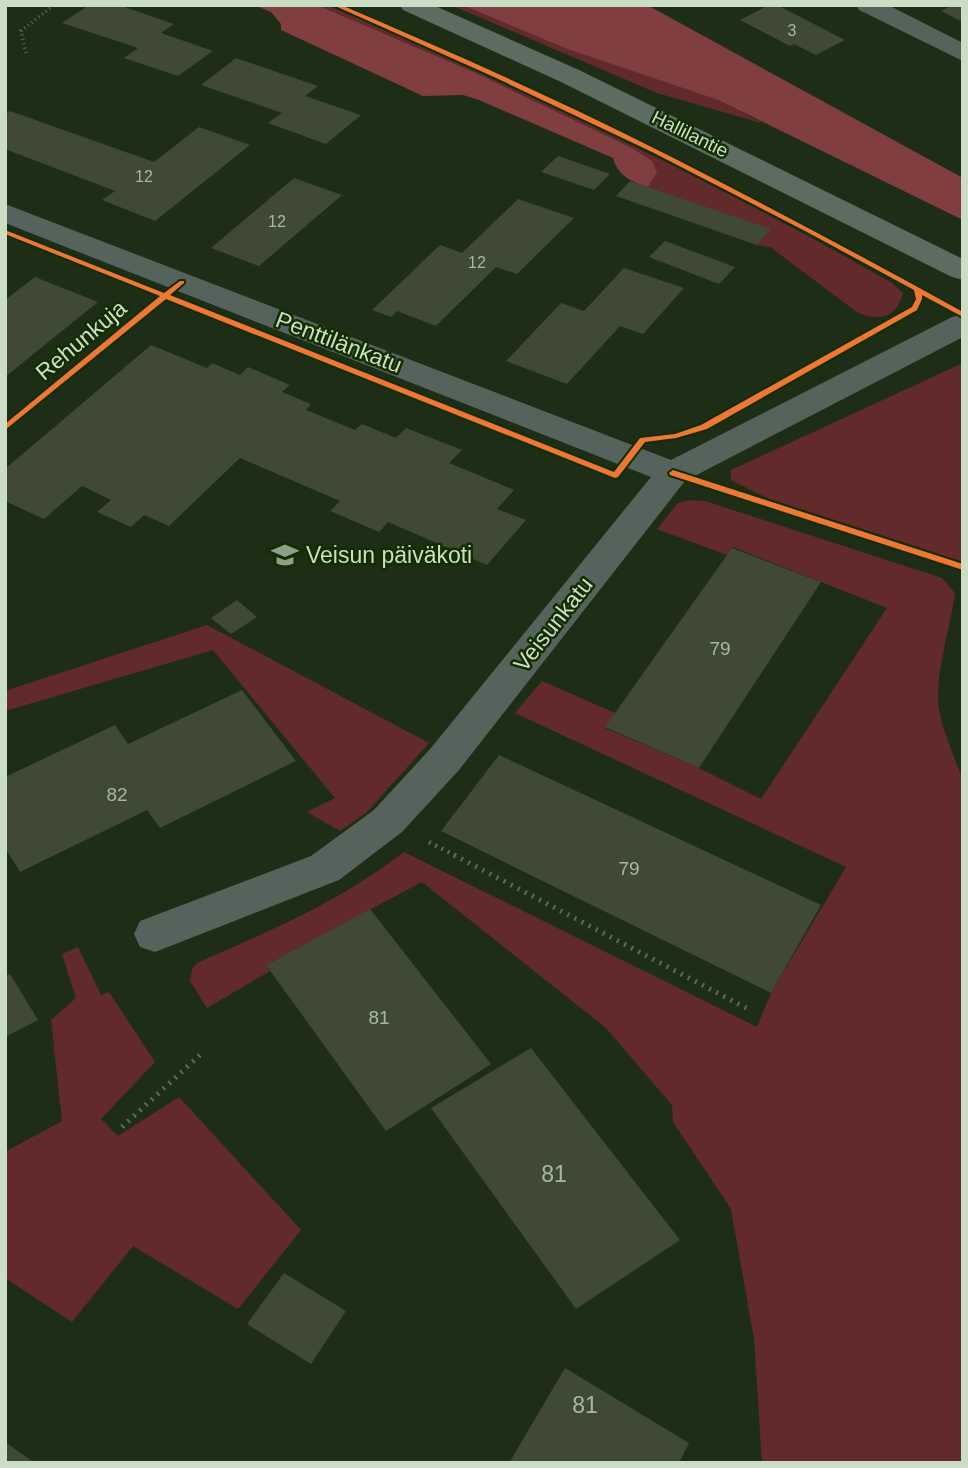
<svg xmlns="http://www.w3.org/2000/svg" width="968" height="1468" font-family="Arial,sans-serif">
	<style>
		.green { fill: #632a2c }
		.forest { fill: #813e40 }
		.building { fill: #3f4933 }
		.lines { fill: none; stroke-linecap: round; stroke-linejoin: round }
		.path-far2 { stroke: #5d6960; stroke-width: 3.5; stroke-dasharray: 1 3.5; stroke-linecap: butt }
		.path-far1 { stroke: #5d6960; stroke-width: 4.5; stroke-dasharray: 2 5; stroke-linecap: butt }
		.path { stroke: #5d6960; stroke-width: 5; stroke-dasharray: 2 6; stroke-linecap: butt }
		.minor { fill: #56635c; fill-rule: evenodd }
		.major { fill: #5c6c62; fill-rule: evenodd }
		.cycleway-casing { stroke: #112e01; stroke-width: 4 }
		.cycleway { fill: #f07635; fill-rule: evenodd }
		.labels { text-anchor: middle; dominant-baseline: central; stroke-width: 5; stroke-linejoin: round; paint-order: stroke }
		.far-number-label { font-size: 16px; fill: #a8b8a0 }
		.far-street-label { font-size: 19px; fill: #cbddc4; stroke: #112e01 }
		.number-label { font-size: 19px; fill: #a8b8a0 }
		.street-label { font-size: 23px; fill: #cbddc4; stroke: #112e01 }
		.poi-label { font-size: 23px; fill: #cbddc4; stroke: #112e01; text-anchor: start }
		.near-number-label { font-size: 23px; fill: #a8b8a0 }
	</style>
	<rect width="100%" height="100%" fill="#1e2e16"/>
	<g class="green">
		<path d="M317,5H327C520,89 709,178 892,283L903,293C896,318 880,321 858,313L770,247L757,245L770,229L648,187L651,160L632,148L478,74Z"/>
		<path d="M451,5H462L567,49L718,100L765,124L657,93Z"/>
		<path d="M963,363V562L767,498L731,480V470Z"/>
		<path d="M691,500L705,501L942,578L955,593C950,628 937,667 938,702C939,722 956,761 963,781V1463H762L754,1339L731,1209L673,1122L672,1105L606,1028L422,882L266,965L270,971L207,1008L190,981L192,969L197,963C274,929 337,903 404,852L757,1027L771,993L846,867L515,713L542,681L615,713L605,728L699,768L761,799L887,608L733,547L727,555L657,529L678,503Z"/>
		<path d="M207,625L429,743L367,812L340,831L307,812L335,798L213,650L5,711V691Z"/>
		<path d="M78,947L101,995L109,992L155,1062L101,1119L118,1136L179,1097L301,1230L238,1309L133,1246L72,1322L5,1278V1152L62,1121L51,1020L76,998L62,954Z"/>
	</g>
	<g class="forest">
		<path d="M254,5H317L478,74L632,148L651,160L657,172L648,187C632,182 618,176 613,158L479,100L463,95L423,96L281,30V24L271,12Z"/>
		<path d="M462,5H647L963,178V220L718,100L567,49Z"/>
	</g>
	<g class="building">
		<path d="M89,5H119L174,24L161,33L213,51L178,76L124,58L138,48L62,23Z"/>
		<path d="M769,5H777L845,40L816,55L794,44L790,46L740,20Z"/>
		<path d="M953,5H963V22L941,11Z"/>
		<path d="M236,58L318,86L305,96L361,115L326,144L268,123L282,113L201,85Z"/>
		<path d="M10,111L154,162L199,127L250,145L155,221L102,200L115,191L5,149V114Z"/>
		<path d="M558,156L610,174L594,190L541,172Z"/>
		<path d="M294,178L342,195L259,266L211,248Z"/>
		<path d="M630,181L648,187L771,229L757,245L616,196Z"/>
		<path d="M518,199L574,218L517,274L496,267L436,326L397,311L391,317L372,310L440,245L462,253Z"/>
		<path d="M665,241L735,267L719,284L649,257Z"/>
		<path d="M624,268L684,288L643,334L620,326L567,384L506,361L561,303L584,311Z"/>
		<path d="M35,277L98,302L5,377V300Z"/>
		<path d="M151,345L207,368L212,363L240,375L248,367L290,385L282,392L311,404L306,410L355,430L362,424L396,438L406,428L462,450L449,463L514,490L497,509L526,520L487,565L388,522L379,532L330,511L340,501L240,458L169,526L144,515L131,527L97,512L111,500L82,486L44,519L5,501V469Z"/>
		<path d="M732,548L821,582L699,768L605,727Z"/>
		<path d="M237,600L257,617L231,634L211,618Z"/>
		<path d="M242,690L296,761L160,828L147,810L20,872L5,848V777L115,725L128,744Z"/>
		<path d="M499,755L821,905L771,993L441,831Z"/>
		<path d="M370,909L491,1064L386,1131L266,965Z"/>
		<path d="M10,974L38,1020L5,1037V976Z"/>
		<path d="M531,1048L680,1240L576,1309L431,1108Z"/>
		<path d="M284,1273L346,1311L311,1364L247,1324Z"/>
		<path d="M565,1368L689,1443L679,1463H509Z"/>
		<path d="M5,1442L35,1463H5Z"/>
	</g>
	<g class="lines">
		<path class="path-far2" d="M26,53L21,31L54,5"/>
		<path class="path-far1" d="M429,842L458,857"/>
		<g class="path">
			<path d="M454,855L750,1010"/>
			<path d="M122,1127L201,1054"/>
		</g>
		<g class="minor">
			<path d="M856,5H888L963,43V61L859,10Z"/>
			<path d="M5,204L671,460L952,317L963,315V337L685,481L459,770L402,832L339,880L155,952L140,947L134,934L140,921L311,856L374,810L431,748L651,477L5,223Z"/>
		</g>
		<path class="major" d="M400,5H433L579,70L963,259V280L952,277L561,82L403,10Z"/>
		<defs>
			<g id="cycleway">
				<path d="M333,5H341C421,39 500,74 578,111C709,174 836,242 963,312V317L922,295V299L917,310L707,429L676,438L645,442L618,477L615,478L166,299L5,430V424L160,296L5,234V230L164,293L180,281H184V283L170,295L614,472L640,438L675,434L701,425L912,307L916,299L914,290L807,232L652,152L494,77Z"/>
				<path d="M673,470L963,564V570L670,475L669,473Z"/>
			</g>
		</defs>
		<use href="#cycleway" class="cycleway-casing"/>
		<use href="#cycleway" class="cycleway"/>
	</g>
	<defs>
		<symbol id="school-bare" viewBox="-9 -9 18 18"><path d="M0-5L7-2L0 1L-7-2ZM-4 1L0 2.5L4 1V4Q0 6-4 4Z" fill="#8ea087" stroke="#112e01" stroke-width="2.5" paint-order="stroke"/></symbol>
	</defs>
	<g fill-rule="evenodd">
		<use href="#school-bare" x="266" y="536" width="38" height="38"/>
	</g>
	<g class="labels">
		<g class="far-number-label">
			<text x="792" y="30">3</text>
			<text x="144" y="176">12</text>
			<text x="277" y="221">12</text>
			<text x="477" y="262">12</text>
		</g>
		<g class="far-street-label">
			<text transform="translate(690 134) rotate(26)">Hallilantie</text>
		</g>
		<g class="number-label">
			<text x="720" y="648">79</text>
			<text x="117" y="794">82</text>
			<text x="629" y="868">79</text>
			<text x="379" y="1017">81</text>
		</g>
		<g class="street-label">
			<text transform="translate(81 340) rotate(-40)">Rehunkuja</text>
			<text transform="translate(339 342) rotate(21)">Penttilänkatu</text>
			<text transform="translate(553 624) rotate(-52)">Veisunkatu</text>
		</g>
		<g class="poi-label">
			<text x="306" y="555">Veisun päiväkoti</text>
		</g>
		<g class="near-number-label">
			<text x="554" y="1174">81</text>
			<text x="585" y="1405">81</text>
		</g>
	</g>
	<rect width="968" height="1468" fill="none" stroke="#cbddc4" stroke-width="14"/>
</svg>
